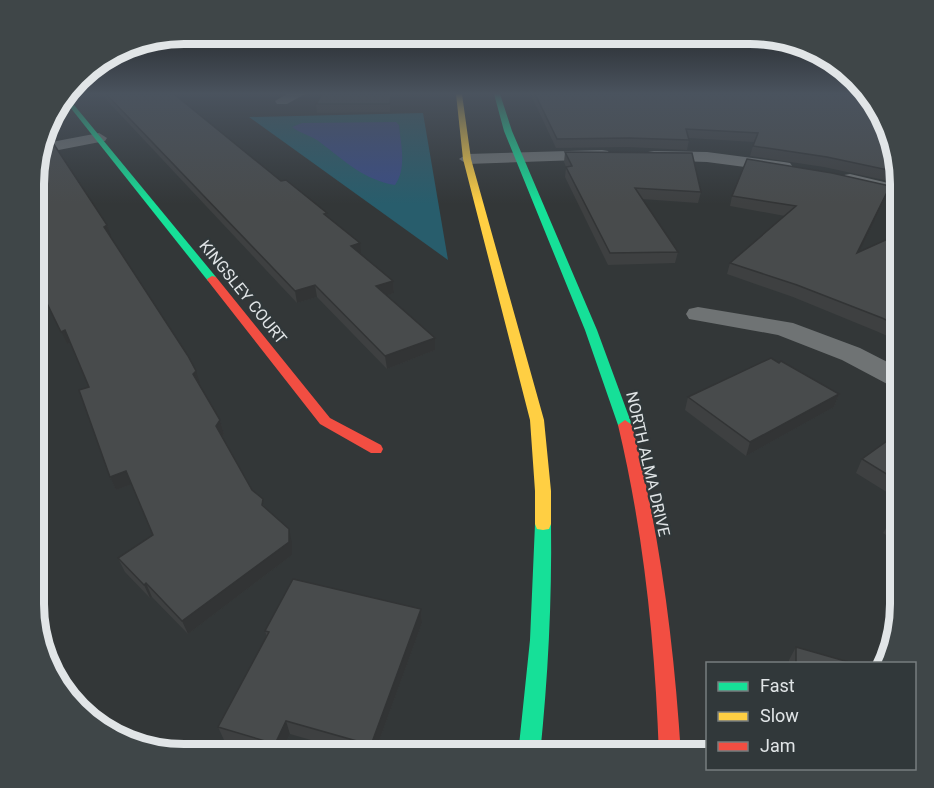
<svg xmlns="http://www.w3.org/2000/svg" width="934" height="788" font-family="Roboto,sans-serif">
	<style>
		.green { fill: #285d6c }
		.water { fill: #3a4d86 }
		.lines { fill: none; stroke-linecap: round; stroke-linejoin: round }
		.street { fill: #6f7374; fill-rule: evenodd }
		.fast { fill: #16e098; fill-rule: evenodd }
		.slow { fill: #ffcf43; fill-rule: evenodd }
		.jam { fill: #f24e42; fill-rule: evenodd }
		.wall { fill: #3e4041 }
		.shaded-wall { fill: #323435 }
		.building { fill: #484b4c; stroke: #323435; stroke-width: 1.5 }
		.labels { text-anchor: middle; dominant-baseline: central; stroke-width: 4.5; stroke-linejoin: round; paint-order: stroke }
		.street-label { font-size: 16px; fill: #e1e5e7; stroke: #31383a }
		.rim { fill: none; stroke: #e1e5e7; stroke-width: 8 }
	</style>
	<rect width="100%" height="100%" fill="#333738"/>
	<path class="green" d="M423,113L448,260L249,117Z"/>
	<path class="water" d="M396,122L399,125C401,146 407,168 395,185C364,180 345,161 321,143C313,136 301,134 292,127L302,123Z"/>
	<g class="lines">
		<g class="street">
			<path d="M287,94H305L287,104H277L275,101Z"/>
			<path d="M99,133L107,138L105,141L38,154L41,144Z"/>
			<path d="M602,150L608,151L610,155L608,159L467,164L459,159L467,154Z"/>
			<path d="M654,151L707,152L784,162L790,163L793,167L790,171L784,172L707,162L648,160L646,156L648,152Z"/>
			<path d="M850,174L901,186V197L844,183L841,179L844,175Z"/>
			<path d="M698,307L793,323L860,348L901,369V388L891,386L842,360L778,335L689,319L686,314L689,309Z"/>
		</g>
		<g class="fast">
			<path d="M65,94L216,277V281H208L62,97Z"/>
			<path d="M494,94H500L512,131L597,330L632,425L630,428H620L618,425L585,330L504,131Z"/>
			<path d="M543,518L549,519L551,524C552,601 548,678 540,755H518L530,640L535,524L537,519Z"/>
		</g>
		<path class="slow" d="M456,94H462L471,159L544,420L551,491V524L549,529L543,530L537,529L535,524V491L530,420L463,159Z"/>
		<g class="jam">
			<path d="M212,276L216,277L330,418L381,445L383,449L381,453H371L320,424L208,281L207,279Z"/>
			<path d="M625,420L632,425C660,534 674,643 681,755H659C655,643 644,534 618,425Z"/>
		</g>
	</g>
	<g class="wall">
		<path d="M101,94H174L281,181L328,217L361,254L393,281L394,293L386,295L435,338V350L387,369L317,297L297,303Z"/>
		<path d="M322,94H392L390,112L317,113L316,104Z"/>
		<path d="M532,94H869L886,117L900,169L893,182L824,167L750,156L754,142L689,138V140L687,150L628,147L556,148L532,97Z"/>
		<path d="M565,152L701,192L698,203L642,199L678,252L675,263L608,265L565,177L566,167L564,162Z"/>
		<path d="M732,196H886L859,252L901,233V342L876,331L793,297L727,274L730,263L785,216L730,206Z"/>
		<path d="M107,225L110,237L200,383L199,384L220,420L224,434L222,437L252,490L292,543V555L188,634L152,597L150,598L125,572L118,558L153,535L132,484L116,490L110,477L89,387L71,343L67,344L47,303L34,273Z"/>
		<path d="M779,363L839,394L834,407L746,456L685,410L688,397Z"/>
		<path d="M901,431V501L856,473L862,459Z"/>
		<path d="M901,511V545L883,533L891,520Z"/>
		<path d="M421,609L422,623L374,755H363L290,734L280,755H276L224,740L218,727L267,637L265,631Z"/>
		<path d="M796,647L852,663H789V660Z"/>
	</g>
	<g class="shaded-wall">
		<path d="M391,94H392L390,112V104Z"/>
		<path d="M45,132L48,140L42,142Z"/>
		<path d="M890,186L886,196L853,265L857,253Z"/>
		<path d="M107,225L111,236L108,238L104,227Z"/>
		<path d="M360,243L361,254L351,246Z"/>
		<path d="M393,281L394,293L377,298L376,286Z"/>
		<path d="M315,285L317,297L297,303L295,291Z"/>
		<path d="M65,330L71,343L67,344L61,332Z"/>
		<path d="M435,338V350L387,369L385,356Z"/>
		<path d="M196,371L200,383L197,387L193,374Z"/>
		<path d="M839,394L834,407L746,456L750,442Z"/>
		<path d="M220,420L224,434L220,439L216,426Z"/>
		<path d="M126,471L132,484L116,490L110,477Z"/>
		<path d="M289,529L292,543V555L188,634L182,621Z"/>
		<path d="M146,583L152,597L150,598L144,585Z"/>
		<path d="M421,609L422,623L374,755H373L371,745Z"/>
		<path d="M286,721L290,734L280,755H279L275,744Z"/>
	</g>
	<g class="building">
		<path d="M106,94H174L281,181L286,180L327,213L324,214L360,243L351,246L393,281L376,286L435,338L385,356L315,285L295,291Z"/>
		<path d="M322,94H391L390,104H316Z"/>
		<path d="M535,94H869L886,117L899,168L897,172L827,157L753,146L758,133L686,129L689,140L629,138L557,139Z"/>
		<path d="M53,143L107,225L104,227L188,356L196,371L193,374L220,420L216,426L252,490L263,499L262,505L289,529V542L182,621L146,583L144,585L118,558L153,535L126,471L110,477L79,390L89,387L65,330L61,332L41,291L34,273V164L41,144Z"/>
		<path d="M565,152L692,153L701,192L635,188L678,252L610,253L566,167L572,166Z"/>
		<path d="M747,159L832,173L890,186L857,253L901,233V327L882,318L797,285L730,263L796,206L732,196Z"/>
		<path d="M771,358L779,363L781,361L839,394L750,442L688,397Z"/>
		<path d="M901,431V483L862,459Z"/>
		<path d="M901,511V527L891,520Z"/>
		<path d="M293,579L421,609L371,745L286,721L275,744L218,727L269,632L265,631Z"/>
		<path d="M796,647L852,663H796Z"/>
	</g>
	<linearGradient id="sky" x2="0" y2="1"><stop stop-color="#1c1e1f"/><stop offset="0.46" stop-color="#4a535e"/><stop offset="1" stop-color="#4a535e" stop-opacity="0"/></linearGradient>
	<rect width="934" height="204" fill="url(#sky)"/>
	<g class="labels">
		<g class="street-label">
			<text transform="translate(243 292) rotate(51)">KINGSLEY COURT</text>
			<text transform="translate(648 464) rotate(77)">NORTH ALMA DRIVE</text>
		</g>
	</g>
	<path d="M0 0H934V788H0ZM184 44H750A140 140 0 0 1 890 184V604A140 140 0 0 1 750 744H184A140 140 0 0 1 44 604V184A140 140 0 0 1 184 44Z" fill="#3f4648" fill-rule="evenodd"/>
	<path class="rim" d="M184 44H750A140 140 0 0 1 890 184V604A140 140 0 0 1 750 744H184A140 140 0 0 1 44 604V184A140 140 0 0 1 184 44Z"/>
	<rect x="706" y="662" width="210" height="108" fill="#31383a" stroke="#777d7f" stroke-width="1.5"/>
	<rect x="718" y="682" width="30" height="9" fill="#16e098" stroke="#777d7f" stroke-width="1.5"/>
	<text x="760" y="692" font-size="18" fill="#e1e5e7">Fast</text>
	<rect x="718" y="712" width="30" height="9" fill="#ffcf43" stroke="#777d7f" stroke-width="1.5"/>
	<text x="760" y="722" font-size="18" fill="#e1e5e7">Slow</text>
	<rect x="718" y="742" width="30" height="9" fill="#f24e42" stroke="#777d7f" stroke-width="1.5"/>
	<text x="760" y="752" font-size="18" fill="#e1e5e7">Jam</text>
</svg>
